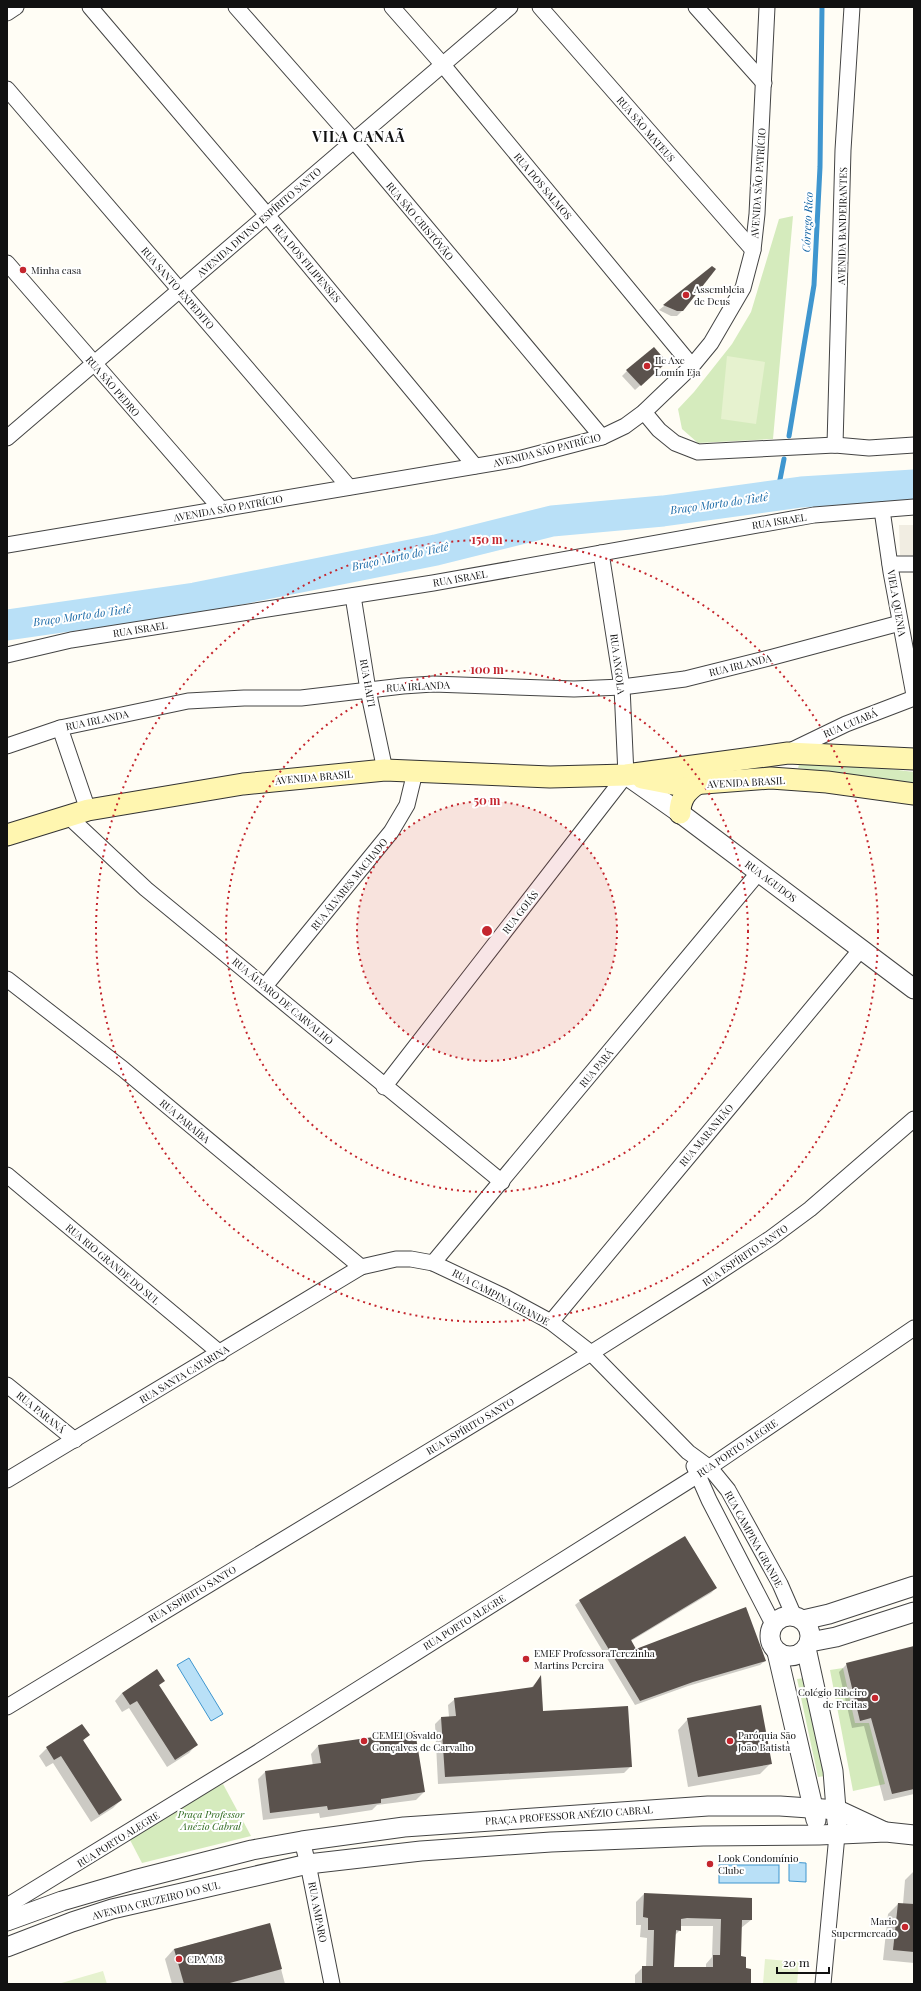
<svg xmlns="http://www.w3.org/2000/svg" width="921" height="1991" font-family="'Playfair Display',serif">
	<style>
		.green { fill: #d5ebbd }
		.pitch { fill: #e6f2cf }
		.plaza { fill: #f1ede2 }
		.water { fill: #b9e0f7; stroke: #3f96cf }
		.shadow { fill: #0003; fill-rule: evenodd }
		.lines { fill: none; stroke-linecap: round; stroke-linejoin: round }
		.stream { stroke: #3f96cf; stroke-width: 5 }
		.river { stroke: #b9e0f7; stroke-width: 31 }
		.building { fill: #5a524d; fill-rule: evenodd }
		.minor-casing { stroke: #444; stroke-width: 17 }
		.tertiary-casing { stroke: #444; stroke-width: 21 }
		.secondary-casing { stroke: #333; stroke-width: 23 }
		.minor { stroke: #fff; stroke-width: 15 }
		.tertiary { stroke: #fff; stroke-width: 19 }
		.secondary { stroke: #fff6b0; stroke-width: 21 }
		.ring { fill: none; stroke: #c4262e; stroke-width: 2; stroke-dasharray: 2 4 }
		.poi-dot { fill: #c4262e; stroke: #fff; stroke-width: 1.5 }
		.labels { text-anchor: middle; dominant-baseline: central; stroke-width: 4; stroke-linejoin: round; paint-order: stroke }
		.street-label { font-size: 10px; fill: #111; stroke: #fff }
		.poi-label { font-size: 10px; fill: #111; stroke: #fff; text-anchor: start }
		.park-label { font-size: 10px; font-style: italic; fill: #2f6b1f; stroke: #fff }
		.water-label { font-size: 11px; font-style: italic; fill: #1768a6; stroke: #fff }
		.district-label { font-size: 14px; font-weight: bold; letter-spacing: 1px; fill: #111; stroke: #fff }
		.centre { fill: #c4262e; stroke: #fff; stroke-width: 2 }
		.ring-label { font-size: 12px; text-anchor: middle; font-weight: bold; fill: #c4262e; stroke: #fff; stroke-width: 4; stroke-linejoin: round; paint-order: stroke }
	</style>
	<rect width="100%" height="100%" fill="#fffdf5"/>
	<g class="green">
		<path d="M793,216L773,439L698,443L682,429L678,409L694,392L732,344L751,312L779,219Z"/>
		<path d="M801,758L914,772V783L798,768Z"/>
		<path d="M843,1668L855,1723H869L885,1784L853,1791L830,1670Z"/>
		<path d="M804,1678L825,1776L818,1777L797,1679Z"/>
		<path d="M223,1784L251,1836L142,1863L129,1838L143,1824Z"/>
	</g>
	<g class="pitch">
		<path d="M727,356L765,362L756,424L721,419Z"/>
		<path d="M765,1959L799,1962L797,1984H763Z"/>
		<path d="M103,1971L107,1984H58Z"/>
	</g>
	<path class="plaza" d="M899,525H914V555H900Z"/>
	<g class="water">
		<path d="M189,1658L223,1714L211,1721L177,1665Z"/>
		<path d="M789,1862L806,1863V1882L789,1881Z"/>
		<rect x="719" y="1865" width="60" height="18"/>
	</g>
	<g class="shadow">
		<path d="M698,279L682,311L677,316H671L659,310Z"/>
		<path d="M661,367L635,390L622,376L627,371Z"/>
		<path d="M716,1588L711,1593L631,1641L635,1650L765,1661L760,1665L688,1686L635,1705L575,1605L580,1601Z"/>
		<path d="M914,1647V1794L884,1801L864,1726L852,1728L839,1672L847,1664Z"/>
		<path d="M540,1678L543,1712L631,1766L624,1773L438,1784L435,1724L441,1718L449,1717L448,1705L455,1699L531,1688Z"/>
		<path d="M164,1681L158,1686L196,1745L189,1753L167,1767L129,1708L122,1712L115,1701L122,1693Z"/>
		<path d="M688,1719L771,1763L760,1774L688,1787L678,1730Z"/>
		<path d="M88,1735L83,1741L121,1800L113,1808L91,1822L53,1763L46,1767L39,1756L47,1748Z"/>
		<path d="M318,1746L424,1792L416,1800L377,1805L372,1810L320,1818L319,1813L263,1820L258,1779L265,1772L313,1766L311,1754Z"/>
		<path d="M914,1871V1963L883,1960L888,1914L898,1904H903L905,1880Z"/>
		<path d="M644,1894L751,1920L741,1928L740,1957L750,1984H635V1975L643,1967H646L647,1938L640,1937L641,1925H636V1902ZM680,1926H713L712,1957L706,1964V1968H673L674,1936L680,1930Z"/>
		<path d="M269,1924L285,1984H172L165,1959L174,1949Z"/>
	</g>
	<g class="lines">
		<g class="stream">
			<path d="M789,436L814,285L820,167L822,7"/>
			<path d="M777,495L784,459"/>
		</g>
		<path class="river" d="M7,625L195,598L436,550L552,521L663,511L801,492L914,485"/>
	</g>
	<g class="building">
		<path d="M712,266L716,269L683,311H677L663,305Z"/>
		<path d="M654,347L667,362L641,386L626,370Z"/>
		<path d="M685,1536L717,1588L631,1640L636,1649L746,1607L766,1661L693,1682L640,1701L579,1600Z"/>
		<path d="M914,1646V1789L892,1794L871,1718L860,1721L846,1663Z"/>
		<path d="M157,1669L165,1681L159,1685L198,1745L175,1760L137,1701L130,1705L122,1693Z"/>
		<path d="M541,1675L543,1711L628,1706L632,1767L445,1777L441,1717L456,1716L454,1698L533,1687Z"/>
		<path d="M761,1705L772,1764L698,1777L687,1718Z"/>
		<path d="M82,1724L90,1735L83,1740L122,1800L99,1815L61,1756L54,1760L46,1747Z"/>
		<path d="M415,1731L425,1792L381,1799V1803L328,1810L327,1806L270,1813L265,1771L321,1763L318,1745Z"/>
		<path d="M644,1893L752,1898V1920H742L741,1956L746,1957V1968L751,1969V1984H642V1966H653L654,1930H648V1918L643,1917ZM687,1918L721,1919L720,1955H713V1967H674L676,1930L681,1931V1919Z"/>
		<path d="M898,1903L914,1904V1952L893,1950Z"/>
		<path d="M270,1923L282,1969L226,1984H184L174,1949Z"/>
	</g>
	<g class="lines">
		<defs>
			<g id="minor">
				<path d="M90,7L267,215L475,466"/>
				<path d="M236,7L354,141L602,437"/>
				<path d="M392,7L443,65L692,366"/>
				<path d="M540,7L753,250"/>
				<path d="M696,7L764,83"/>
				<path d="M7,13L16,7"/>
				<path d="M7,89L349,487"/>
				<path d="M7,263L221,509"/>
				<path d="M644,412L659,430L675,443L698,452L835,445L869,448L914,445"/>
				<path d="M7,438L510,7"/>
				<path d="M835,445L843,150L852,7"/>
				<path d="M882,510L891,572L914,695"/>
				<path d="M7,545L518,459L602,437L625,426L644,412L692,366L711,343L743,288L753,250L757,214L767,7"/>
				<path d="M890,564H914"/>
				<path d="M353,596L368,690L385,770"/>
				<path d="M7,655L71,640L433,583L814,515L914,507"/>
				<path d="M60,728L88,810"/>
				<path d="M7,746L60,728L188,701L244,698H301L403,686L433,684L574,689L622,687L685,679L773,657L900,623"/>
				<path d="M788,752L846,724L914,698"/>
				<path d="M68,816L146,889L502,1182"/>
				<path d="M7,979L123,1069L361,1267"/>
				<path d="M265,986L391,832L407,805L415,772"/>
				<path d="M384,1087L626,775L622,687L601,553"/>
				<path d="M7,1175L220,1353"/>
				<path d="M433,1263L759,872"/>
				<path d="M551,1322L862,948"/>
				<path d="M7,1385L75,1440"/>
				<path d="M694,1466L709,1500L773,1624"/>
				<path d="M7,1480L361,1267L396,1259H411L433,1263L503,1296L551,1322L591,1353L688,1452L710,1468L728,1490L780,1584L794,1616"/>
				<path d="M7,1707L591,1353L707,1280L771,1238L810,1209L914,1119"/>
				<path d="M302,1841L308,1864L332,1984"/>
				<path d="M7,1906L260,1751L698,1475L914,1328"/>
				<path d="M823,1984L837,1835"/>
			</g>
			<g id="tertiary">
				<path d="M626,775L680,813L914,989"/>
				<circle cx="790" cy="1636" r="20"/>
				<path d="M803,1620L829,1614L914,1586"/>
				<path d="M810,1642L836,1637L914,1612"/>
				<path d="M806,1648L833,1771L837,1822"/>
				<path d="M777,1652L816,1820"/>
				<path d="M7,1921L62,1901L134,1880L252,1850L302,1841L404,1827L708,1806H780L838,1810L883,1831"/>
				<path d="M7,1947L72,1922L112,1909L308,1864L421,1851L551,1842L703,1836L819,1835L886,1832L914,1835"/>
			</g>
			<g id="secondary">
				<path d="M642,778L678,785L771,778L827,782L914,794"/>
				<path d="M680,813C680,800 685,792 697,784"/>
				<path d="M7,835L88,810L243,784L385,770L550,777L626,775L788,753L914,759"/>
			</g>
		</defs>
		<use href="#minor" class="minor-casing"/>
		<use href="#tertiary" class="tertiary-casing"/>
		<use href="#secondary" class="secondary-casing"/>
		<use href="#minor" class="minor"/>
		<use href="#tertiary" class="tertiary"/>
		<use href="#secondary" class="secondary"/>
	</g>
	<circle cx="487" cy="931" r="130" fill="#c4262e" fill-opacity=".12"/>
	<g class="ring">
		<circle cx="487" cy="931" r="130"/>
		<circle cx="487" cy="931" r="261"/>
		<circle cx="487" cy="931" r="391"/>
	</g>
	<g class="poi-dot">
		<circle cx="23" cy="270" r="4"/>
		<circle cx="686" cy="295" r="4"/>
		<circle cx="647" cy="366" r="4"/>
		<circle cx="526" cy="1659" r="4"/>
		<circle cx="875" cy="1698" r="4"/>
		<circle cx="364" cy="1741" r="4"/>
		<circle cx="730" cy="1741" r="4"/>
		<circle cx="710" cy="1864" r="4"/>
		<circle cx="905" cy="1927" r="4"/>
		<circle cx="179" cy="1959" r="4"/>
	</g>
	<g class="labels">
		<g class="street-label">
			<text transform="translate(646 129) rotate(49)">RUA SÃO MATEUS</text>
			<text transform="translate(758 183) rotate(-86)">AVENIDA SÃO PATRÍCIO</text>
			<text transform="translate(543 186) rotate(50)">RUA DOS SALMOS</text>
			<text transform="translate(420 221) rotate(50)">RUA SÃO CRISTÓVÃO</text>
			<text transform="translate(259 222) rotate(-41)">AVENIDA DIVINO ESPÍRITO SANTO</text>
			<text transform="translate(842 226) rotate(-89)">AVENIDA BANDEIRANTES</text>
			<text transform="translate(307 263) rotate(50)">RUA DOS FILIPENSES</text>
			<text transform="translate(178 288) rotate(49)">RUA SANTO EXPEDITO</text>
			<text transform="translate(113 386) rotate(49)">RUA SÃO PEDRO</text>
			<text transform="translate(547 450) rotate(-14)">AVENIDA SÃO PATRÍCIO</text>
			<text transform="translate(228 508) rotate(-10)">AVENIDA SÃO PATRÍCIO</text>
			<text transform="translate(779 521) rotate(-9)">RUA ISRAEL</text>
			<text transform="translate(460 578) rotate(-10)">RUA ISRAEL</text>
			<text transform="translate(897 603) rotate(80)">VIELA QUENIA</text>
			<text transform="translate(140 629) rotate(-9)">RUA ISRAEL</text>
			<text transform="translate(618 664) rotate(83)">RUA ANGOLA</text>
			<text transform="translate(740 665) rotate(-14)">RUA IRLANDA</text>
			<text transform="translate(368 683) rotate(80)">RUA HAITI</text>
			<text transform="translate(418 686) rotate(-3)">RUA IRLANDA</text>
			<text transform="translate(97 720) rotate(-12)">RUA IRLANDA</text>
			<text transform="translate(850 723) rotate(-23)">RUA CUIABÁ</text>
			<text transform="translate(314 777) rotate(-5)">AVENIDA BRASIL</text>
			<text transform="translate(746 782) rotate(-3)">AVENIDA BRASIL</text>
			<text transform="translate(771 881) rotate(37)">RUA AGUDOS</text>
			<text transform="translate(349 884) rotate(-51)">RUA ÁLVARES MACHADO</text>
			<text transform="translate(520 912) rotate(-52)">RUA GOIÁS</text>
			<text transform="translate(283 1001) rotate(40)">RUA ÁLVARO DE CARVALHO</text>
			<text transform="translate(596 1068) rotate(-50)">RUA PARÁ</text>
			<text transform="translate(185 1121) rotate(40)">RUA PARAÍBA</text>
			<text transform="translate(706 1135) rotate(-50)">RUA MARANHÃO</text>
			<text transform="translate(745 1255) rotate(-34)">RUA ESPÍRITO SANTO</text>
			<text transform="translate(113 1264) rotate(40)">RUA RIO GRANDE DO SUL</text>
			<text transform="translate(501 1297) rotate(28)">RUA CAMPINA GRANDE</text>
			<text transform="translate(184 1374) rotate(-31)">RUA SANTA CATARINA</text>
			<text transform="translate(41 1412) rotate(39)">RUA PARANÁ</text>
			<text transform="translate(470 1426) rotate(-31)">RUA ESPÍRITO SANTO</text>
			<text transform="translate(737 1448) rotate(-34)">RUA PORTO ALEGRE</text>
			<text transform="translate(754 1539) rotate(61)">RUA CAMPINA GRANDE</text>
			<text transform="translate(192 1594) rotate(-31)">RUA ESPÍRITO SANTO</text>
			<text transform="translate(464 1622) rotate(-32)">RUA PORTO ALEGRE</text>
			<text transform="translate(569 1815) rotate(-4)">PRAÇA PROFESSOR ANÉZIO CABRAL</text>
			<text transform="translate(118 1839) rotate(-32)">RUA PORTO ALEGRE</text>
			<text transform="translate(156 1900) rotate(-14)">AVENIDA CRUZEIRO DO SUL</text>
			<text transform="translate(318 1912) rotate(79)">RUA AMPARO</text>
		</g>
		<g class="poi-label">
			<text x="31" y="270">Minha casa</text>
			<text x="694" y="289">Assembleia<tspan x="694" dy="12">de Deus</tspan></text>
			<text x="655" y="360">Ile Axe<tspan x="655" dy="12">Lomin Eja</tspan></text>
			<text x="534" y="1653">EMEF ProfessoraTerezinha<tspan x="534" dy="12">Martins Pereira</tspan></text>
			<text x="867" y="1692" text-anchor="end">Colégio Ribeiro<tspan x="867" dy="12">de Freitas</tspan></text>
			<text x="372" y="1735">CEMEI Osvaldo<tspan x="372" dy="12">Gonçalves de Carvalho</tspan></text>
			<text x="738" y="1735">Paróquia São<tspan x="738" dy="12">João Batista</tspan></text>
			<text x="718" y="1858">Look Condomínio<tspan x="718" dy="12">Clube</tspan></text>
			<text x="897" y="1921" text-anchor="end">Mario<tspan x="897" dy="12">Supermercado</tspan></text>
			<text x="187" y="1959">CPA/M8</text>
		</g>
		<g class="park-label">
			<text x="211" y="1814">Praça Professor<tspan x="211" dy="12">Anézio Cabral</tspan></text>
		</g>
		<g class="water-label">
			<text transform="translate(807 222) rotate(-87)">Córrego Rico</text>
			<text transform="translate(719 503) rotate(-8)">Braço Morto do Tietê</text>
			<text transform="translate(400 556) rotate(-12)">Braço Morto do Tietê</text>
			<text transform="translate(82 615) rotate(-8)">Braço Morto do Tietê</text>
		</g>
		<g class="district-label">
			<text x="359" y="136">VILA CANAÃ</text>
		</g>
	</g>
	<circle cx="487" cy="931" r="6" class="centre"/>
	<g class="ring-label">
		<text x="487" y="544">150 m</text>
		<text x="487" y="674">100 m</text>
		<text x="487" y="805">50 m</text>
	</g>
	<rect width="921" height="1991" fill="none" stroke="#111111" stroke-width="16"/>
	<path d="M777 1967v6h52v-6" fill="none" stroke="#111111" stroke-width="2"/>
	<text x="783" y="1967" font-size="12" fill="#111111" stroke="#ffffff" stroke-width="3" paint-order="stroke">20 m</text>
</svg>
